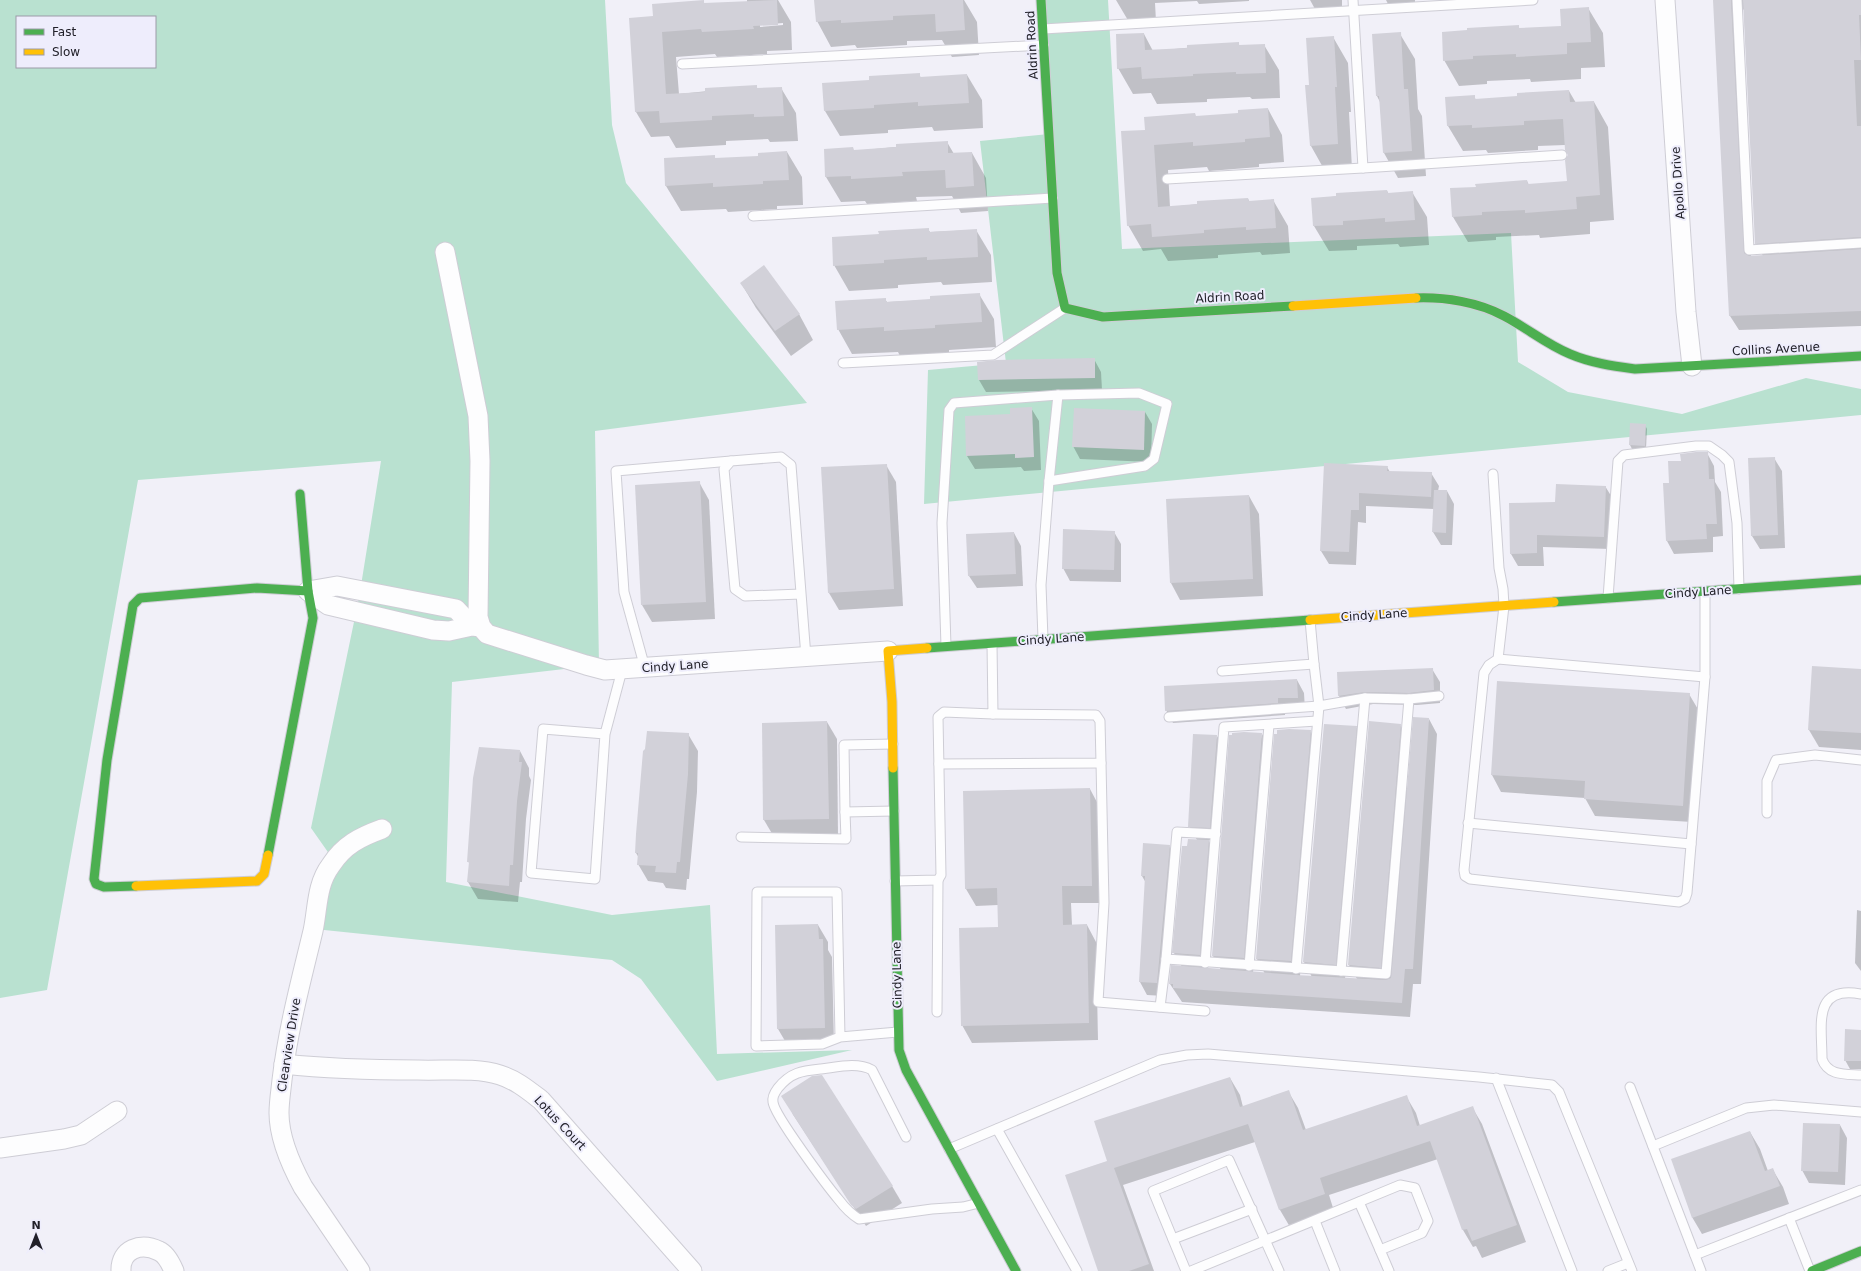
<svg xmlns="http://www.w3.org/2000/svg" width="1861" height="1271" font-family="'DejaVu Sans',sans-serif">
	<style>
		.green { fill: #b9e1d0; fill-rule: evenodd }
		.shadow { fill: #0003; fill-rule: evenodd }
		.building { fill: #d2d1d9 }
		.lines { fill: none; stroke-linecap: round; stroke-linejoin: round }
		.lane-casing { stroke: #cecdd5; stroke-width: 11 }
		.street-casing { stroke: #cecdd5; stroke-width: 21 }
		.fast-casing { stroke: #cecdd5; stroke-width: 11 }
		.slow-casing { stroke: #cecdd5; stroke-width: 11 }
		.lane { stroke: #fdfdfe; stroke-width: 9 }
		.street { stroke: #fdfdfe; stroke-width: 19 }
		.fast { stroke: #4caf50; stroke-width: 9 }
		.slow { stroke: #ffc107; stroke-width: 9 }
		.labels { text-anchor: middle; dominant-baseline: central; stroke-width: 4; stroke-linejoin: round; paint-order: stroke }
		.street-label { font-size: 12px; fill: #212029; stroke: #eeedfc }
	</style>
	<rect width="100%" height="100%" fill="#f1f0f8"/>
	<g class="green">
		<path d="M0,0H605L612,125L626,183L807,403L595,431L599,665L452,682L446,882L612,915L710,905L717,1054L852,1050L717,1081L641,979L612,960L305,928L330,855L311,828L359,598L381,461L138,480L47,990L0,998ZM17,17H155V67H17Z"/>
		<path d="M1039,0H1108L1122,249L1511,233L1518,362L1568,392L1682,414L1806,378L1861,389V415L924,504L928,370L1006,363L980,141L1049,134Z"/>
	</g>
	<g class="shadow">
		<path d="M747,0H778L791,22L792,50L767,51V54L717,57L715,54L676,57L679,94L756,86L758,89L781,88L796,113L798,141L770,142L768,139L726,141V145L676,148L669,136L651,137L636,112L630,19L654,17L703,1L705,4L747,2ZM783,23V25L760,27V25Z"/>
		<path d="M815,0H964L977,22L979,55L952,57L942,40L907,41V45L857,48L855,45L831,47L817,21Z"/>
		<path d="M1116,0H1249V1L1199,4L1197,1L1155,3L1156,21L1129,22Z"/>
		<path d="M1310,0H1342V7L1315,9Z"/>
		<path d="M1386,0H1415V2L1388,4Z"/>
		<path d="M1714,0H1861V326L1739,330L1730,316ZM1743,9L1744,10L1756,243L1763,256L1751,257L1739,16Z"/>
		<path d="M1588,8L1603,33L1605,67L1581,68V79L1531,82L1530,79L1487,81V84L1459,86L1444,60L1518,26L1520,29L1562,27Z"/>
		<path d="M1144,34L1153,51L1238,43L1240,46L1264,45L1279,70L1280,98L1252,99L1250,97L1207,99V102L1157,104L1151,93L1133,94L1118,68Z"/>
		<path d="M1400,34L1415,59L1418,109L1422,116L1426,176L1398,178L1384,153L1380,102L1377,96Z"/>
		<path d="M1333,37L1348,63L1351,112H1349L1352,169L1325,171L1311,146L1310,86Z"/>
		<path d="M919,74L921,78L967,75L982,100L983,128L934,131L932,127L888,130V133L840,136L825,111L823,84L871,81Z"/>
		<path d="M1569,91L1576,103L1594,102L1608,127L1614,220L1590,222V234L1540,238L1539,235L1496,237V240L1468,242L1453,217L1477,188L1527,181L1529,185L1568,182L1569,155L1565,145L1538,146V150L1488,153L1486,150L1463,151L1448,126L1474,96L1476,100L1518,97Z"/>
		<path d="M1268,109L1282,135L1284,162L1259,164V167L1209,171L1207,167L1168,170L1170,207L1248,199L1250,202L1273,200L1288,226L1290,253L1262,255L1260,252L1218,255V258L1168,261L1161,249L1143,251L1128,225L1146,130L1196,117L1239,114Z"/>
		<path d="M947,142L954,154L972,153L986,178L988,211L961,213L952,196L916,197L917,201L867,204L865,201L841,202L826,177L825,150L854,151Z"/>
		<path d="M787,152L802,177L803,205L777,206V209L728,212L726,209L681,211L666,186L665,159L714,156L716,159L760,157Z"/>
		<path d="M1387,191L1389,194L1412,192L1427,217L1429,245L1400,247L1398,244L1357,246V250L1329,251L1314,226L1312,199Z"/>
		<path d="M928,229L930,232L976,230L991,255L992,282L943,285L941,282L898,285V288L849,291L834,265L880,235Z"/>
		<path d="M741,283L799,314L813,340L791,356L756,308Z"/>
		<path d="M979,294L994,319L996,347L949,350V353L900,356L898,352L852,354L838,329L885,299L887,302L931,300Z"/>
		<path d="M1094,359L1101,372L1102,390L986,392L979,380Z"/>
		<path d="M1031,408L1039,421L1041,470L1024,471L1021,467L975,469L967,456L1011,415Z"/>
		<path d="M1145,412L1152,424L1151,462L1080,459L1073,446Z"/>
		<path d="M1645,425L1647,429L1646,449H1632L1630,445Z"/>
		<path d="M1707,453L1714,466L1715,482L1721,492L1723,536L1713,537V552L1674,554L1667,541L1664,484H1670L1682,462Z"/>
		<path d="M1774,458L1782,471L1785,548L1760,549L1752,536L1749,459Z"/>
		<path d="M1325,464L1387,467L1390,472L1431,473L1439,486L1438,491H1447L1454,504L1452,545H1441L1433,532L1434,509L1366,506V523L1358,522L1356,565L1329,564L1321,551Z"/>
		<path d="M886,465L896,482L903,606L839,610L829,593Z"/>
		<path d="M699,482L709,500L715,619L652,622L642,605Z"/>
		<path d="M1605,486L1613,499L1611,549L1543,547L1544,566H1518L1511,554L1556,503Z"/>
		<path d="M1249,496L1259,514L1263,596L1180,600L1171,583Z"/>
		<path d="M1114,532L1121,544V582L1070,581L1063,568Z"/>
		<path d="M1014,533L1021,546L1023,586L977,588L969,576Z"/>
		<path d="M1813,667L1861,670V750L1819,747L1809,730Z"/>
		<path d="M1432,669L1440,682V703L1417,705L1373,704L1346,709L1339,696L1338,673Z"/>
		<path d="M1297,680L1304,693L1305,710L1285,711V715L1173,723L1166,710Z"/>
		<path d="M1498,682L1689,694L1699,711L1692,822L1595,816L1585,798L1501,792L1492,775Z"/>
		<path d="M1429,719L1437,734L1421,984H1413L1410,1017L1182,1002L1170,984L1182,967L1174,953L1183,847H1188L1197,840L1189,826L1217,736L1224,748L1217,840H1208L1216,853L1206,969L1221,970L1213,956L1262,734L1272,751L1253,973L1265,974L1257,959L1310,731L1320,748L1300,976L1312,977L1304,962L1325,725L1356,727L1366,744L1345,979H1357L1349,965L1370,722L1400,725L1410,742L1406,790H1408Z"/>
		<path d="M827,722L837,739L838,836L774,837L764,820Z"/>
		<path d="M688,734L698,751L697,792L689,879H687L686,890L666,888L663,883L648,881L638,864L639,858L636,853Z"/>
		<path d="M520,751L529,768V776L531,780L526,819L522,882H520L518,902L478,899L468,882L470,865L468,861Z"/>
		<path d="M1090,789L1099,806L1101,903H1071L1072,925H1087L1096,942L1098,1040L972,1043L962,1025L999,928L998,905L976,906L966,889Z"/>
		<path d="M1169,846L1177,859L1164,996L1147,995L1140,982L1146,883L1142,876Z"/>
		<path d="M1857,910L1861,911V971L1855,963Z"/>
		<path d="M818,925L828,942V950L832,957L834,1045L788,1046L778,1029Z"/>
		<path d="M1861,1031V1069H1850L1845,1060Z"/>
		<path d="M1230,1078L1240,1095L1243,1107L1288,1091L1298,1108L1306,1130L1406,1096L1416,1113L1420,1126L1472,1107L1482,1124L1526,1242L1482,1258L1476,1246L1473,1247L1463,1230L1438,1159L1329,1195L1334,1211L1290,1227L1280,1210L1255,1142L1123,1185L1154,1271H1099L1108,1161Z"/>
		<path d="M792,1113L892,1186L902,1203L866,1226Z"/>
		<path d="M1840,1125L1847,1138L1845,1185L1809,1183L1802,1170Z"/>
		<path d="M1750,1132L1760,1149L1768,1171L1773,1170L1783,1187L1789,1204L1702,1234L1692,1217Z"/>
	</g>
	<g class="building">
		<path d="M704,0V3L777,0L778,25L753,26L754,29L702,32L701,29L662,32L666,94L705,92V88L757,85V88L782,87L784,116L754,117V114L712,116V120L660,123L659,111L635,112L629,18L653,16L652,4Z"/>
		<path d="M814,0H963L965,30L936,32L935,14L893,16V20L841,23V20L816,22Z"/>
		<path d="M1713,0H1731L1744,253L1749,256L1861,249V311L1729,316Z"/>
		<path d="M1743,0H1861V15H1859L1861,60H1854L1857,126H1861V237L1755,244Z"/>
		<path d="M1589,7L1591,42L1567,43V54L1516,57V54L1473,56V59L1443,61L1442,32L1467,30V28L1519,25V28L1561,26L1560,9Z"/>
		<path d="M1401,32L1404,89H1408L1412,151L1383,153L1379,96H1376L1372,34Z"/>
		<path d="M1144,33L1145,50L1187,48V45L1239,42V45L1265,44L1266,73L1236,74V72L1193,74V76L1142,79L1141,67L1117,69L1116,34Z"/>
		<path d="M1334,36L1337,87H1335L1338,144L1310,146L1305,85H1309L1306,38Z"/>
		<path d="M920,73V77L967,74L969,103L918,106V102L874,105V108L824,111L822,83L869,80V76Z"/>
		<path d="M1569,90L1570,102L1594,101L1600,195L1576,197L1577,209L1525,213V210L1482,212V215L1452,217L1450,188L1476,187L1475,184L1527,180L1528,184L1567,181L1565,160L1568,155L1565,150L1563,119L1524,121V125L1472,128V125L1447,126L1445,97L1475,95V99L1517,96V93Z"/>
		<path d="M1268,108L1270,137L1245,139V142L1193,146V142L1154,145L1158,207L1197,204V201L1248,198L1249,201L1274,199L1276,228L1246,230V227L1204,230V233L1152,237L1151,224L1127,226L1121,131L1145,130L1144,117L1195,113L1196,116L1238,113V110Z"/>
		<path d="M948,141V153L972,152L974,186L946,188L945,170L902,172L903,176L851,179V176L825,177L824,149L853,147L854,150L896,147V144Z"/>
		<path d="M787,151L789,180L763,181V184L713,187V183L665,186L664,158L715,155V158L758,156V153Z"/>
		<path d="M1387,190L1388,193L1413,191L1415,220L1385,222V218L1343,221V225L1313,226L1311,198L1336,196V193Z"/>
		<path d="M929,228V232L977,229L978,257L927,260V257L884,260V263L833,266L832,237L879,234L878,231Z"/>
		<path d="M764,265L800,314L775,331L740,283Z"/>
		<path d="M980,293L982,322L935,325V328L884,331V327L837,330L835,301L886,298V302L930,299V296Z"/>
		<path d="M1095,358V378L978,380L977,362L997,360Z"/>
		<path d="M1032,407L1034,457L1015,458V454L966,456L965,416L1010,414V408Z"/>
		<path d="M1074,408L1145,411L1144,450L1072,447Z"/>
		<path d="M1630,423L1646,424L1645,446L1629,445Z"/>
		<path d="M1696,452H1708L1709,479H1714L1717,524H1706L1707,539L1666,541L1663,483H1669L1668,461H1681L1680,454Z"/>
		<path d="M1775,457L1778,535L1751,536L1748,458Z"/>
		<path d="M1324,463L1388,466L1387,471L1432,472L1431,497L1359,493V510H1351L1349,552L1320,551Z"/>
		<path d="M887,464L894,589L828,593L821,467Z"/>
		<path d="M700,481L706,602L641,605L635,485Z"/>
		<path d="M1556,484L1606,486L1604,537L1537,535V553L1510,554L1509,503L1555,502Z"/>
		<path d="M1434,490H1447L1446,533L1432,532Z"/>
		<path d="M1249,495L1253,579L1170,583L1166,499Z"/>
		<path d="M1063,529L1115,531L1114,570L1062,569Z"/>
		<path d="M1014,532L1016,574L968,576L966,534Z"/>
		<path d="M1812,666L1861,669V733L1808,730Z"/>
		<path d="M1433,668L1434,690L1409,693L1365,692L1338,696L1337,672Z"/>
		<path d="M1297,679L1298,698H1278V703L1165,711L1164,686Z"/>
		<path d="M1497,681L1690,693L1683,806L1584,799L1585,781L1491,775Z"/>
		<path d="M1413,717L1429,718L1413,969H1405L1402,1003L1173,988V984H1169L1171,965L1296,975L1386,980L1391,978Z"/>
		<path d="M827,721L829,819L763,820L762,723Z"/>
		<path d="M1369,721L1401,724L1381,968L1348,965Z"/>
		<path d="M1324,724L1357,726L1336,965L1303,962Z"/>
		<path d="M1289,729L1311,730L1291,961L1256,959L1274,734H1277V730Z"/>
		<path d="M647,731L689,733L688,774L680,862H677L676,873L655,872L656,866L637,865L638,853H635L636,834L643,751L645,749Z"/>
		<path d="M1244,732L1262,733L1244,958L1212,956L1229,735H1232V733Z"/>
		<path d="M1193,734L1217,735L1210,828L1188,827Z"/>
		<path d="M479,747L520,750L519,762H522L517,801L513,865H510L509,886L467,882L469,862H467L473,778Z"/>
		<path d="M1090,788L1092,886H1062L1063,925L1087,924L1089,1023L961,1026L959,928L998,927L997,888L965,889L963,791Z"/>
		<path d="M1188,839L1209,840L1200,955L1172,953L1182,846H1187Z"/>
		<path d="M1143,843L1170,845L1157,983L1139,982L1145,876H1141Z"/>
		<path d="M818,924L819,939H823L825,1028L777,1029L775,925Z"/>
		<path d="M1845,1029L1861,1030V1061H1844Z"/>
		<path d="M822,1075L893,1186L856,1209L851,1205L781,1096L812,1076Z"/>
		<path d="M1230,1077L1240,1107L1289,1090L1303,1130L1407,1095L1417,1126L1473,1106L1517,1225L1472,1241L1467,1229L1462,1230L1430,1141L1320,1178L1325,1194L1279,1210L1248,1124L1114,1168L1149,1264L1129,1271H1098L1065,1175L1107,1161L1094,1121Z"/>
		<path d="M1803,1123L1840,1124L1838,1172L1801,1171Z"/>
		<path d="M1750,1131L1765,1171L1773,1168L1780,1186L1692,1218L1671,1159Z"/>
	</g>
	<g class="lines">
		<defs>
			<g id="lane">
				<path d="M1353,0L1363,168"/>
				<path d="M1737,0L1749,250L1861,243"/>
				<path d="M1043,29L1533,0"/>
				<path d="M682,64L1044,45"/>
				<path d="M1167,179L1363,168L1562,155"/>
				<path d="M753,216L1053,198"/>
				<path d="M843,363L993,355L1065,308"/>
				<path d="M1493,474L1499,568L1503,589L1504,606L1498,659L1489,665L1484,673L1464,870L1465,876L1470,879L1679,902L1685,899L1687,893L1705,677V591"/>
				<path d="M1049,481L1058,395"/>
				<path d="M801,594L745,596L735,589L724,469L731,461L781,457L791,465L806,657"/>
				<path d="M1608,598L1618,461L1624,455L1696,446H1709L1722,455L1729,462L1737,523L1739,589"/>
				<path d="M946,646L942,523L949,410L954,403L1058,395L1139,393L1167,404L1154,459L1145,466L1049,481L1041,585L1043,639"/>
				<path d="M1498,659L1705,677"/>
				<path d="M1314,664L1319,706L1365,698L1409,699L1439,696"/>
				<path d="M645,668L624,592L616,471L731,461"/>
				<path d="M1222,671L1314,664L1310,620"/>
				<path d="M1169,717L1319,706L1296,969"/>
				<path d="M605,734L543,729L531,873L595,879L605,734L622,670"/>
				<path d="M893,744L844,745L845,812L894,811"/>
				<path d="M1101,763L1104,903L1098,1002L1205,1011"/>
				<path d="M939,764L1101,763L1100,721L1096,715L993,714"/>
				<path d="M1767,813V781L1776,760L1815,755L1861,760"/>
				<path d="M1468,823L1691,844"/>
				<path d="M1216,834L1177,832L1166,959L1386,974L1409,699"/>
				<path d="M741,837L846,839L845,812"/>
				<path d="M895,881L938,880L941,875L938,717L944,712L993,714L992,644"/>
				<path d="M1205,963L1224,727L1317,721"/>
				<path d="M1249,966L1269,725"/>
				<path d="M1341,971L1365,698"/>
				<path d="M1861,994C1812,985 1822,1025 1822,1059C1828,1076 1845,1074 1861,1075"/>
				<path d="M1160,1007L1166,959"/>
				<path d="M937,1012L938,880"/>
				<path d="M840,1037L837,892H757L756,1046L822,1044L840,1037L898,1032"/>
				<path d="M1496,1078L1572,1271"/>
				<path d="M1630,1087L1701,1271"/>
				<path d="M997,1129L1077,1271"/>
				<path d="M906,1137L872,1070C857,1062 838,1067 821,1069C802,1071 791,1072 778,1088C775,1092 772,1097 773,1102C774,1115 828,1187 839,1200C845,1208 851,1214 859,1219L932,1209L963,1207L979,1203"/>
				<path d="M1653,1146L1746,1108L1774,1105L1861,1112"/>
				<path d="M949,1149L1160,1060L1187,1055L1208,1054L1479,1077L1552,1085L1559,1092L1632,1271"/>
				<path d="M1359,1202L1380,1250"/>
				<path d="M1789,1218L1810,1271"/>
				<path d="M1315,1221L1335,1271"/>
				<path d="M1173,1239L1252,1209"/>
				<path d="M1695,1255L1861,1190"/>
				<path d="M1186,1271L1153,1191L1229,1160L1279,1271"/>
				<path d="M1191,1271L1400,1185L1415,1188L1428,1221L1422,1233L1380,1250L1389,1271"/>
				<path d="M1608,1271L1628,1263"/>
			</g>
			<g id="street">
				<path d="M1665,0L1686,312L1692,366"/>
				<path d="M445,252L478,416L480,461L478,617L481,627L487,634L586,665L605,670L888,651"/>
				<path d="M472,626L456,609L337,586L308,591L328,605L433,630L449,631L472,626L481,627"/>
				<path d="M284,1064C330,1069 373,1070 418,1070C444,1071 475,1067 500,1075C516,1080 528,1090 541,1100L692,1271"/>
				<path d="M0,1148L64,1139L81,1135L117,1111"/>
				<path d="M121,1271C120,1249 141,1242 159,1251C166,1254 171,1264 174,1271"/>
				<path d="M360,1271L303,1187C291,1165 279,1138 279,1113C279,1102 281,1090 282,1080C288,1029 301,981 313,931C318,908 316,885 331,865C344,845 360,837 382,829"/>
			</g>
			<g id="fast">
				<path d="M1041,0L1057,273L1065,308L1103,317L1293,306"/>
				<path d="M1416,298C1445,297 1478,302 1504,316C1527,328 1546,344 1570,354C1591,363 1613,366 1635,369L1861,356"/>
				<path d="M1554,602L1861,580"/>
				<path d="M927,648L1310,620"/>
				<path d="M893,768L899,1050L906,1070L1016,1271"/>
				<path d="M268,855L313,618L308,591L300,494"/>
				<path d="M136,886L104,887L96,884L94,879L107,760L133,605L140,598L257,588L308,591"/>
				<path d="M1812,1271L1861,1251"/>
			</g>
			<g id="slow">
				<path d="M1293,306L1416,298"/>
				<path d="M1310,620L1554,602"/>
				<path d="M893,768L892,702L888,651L927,648"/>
				<path d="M136,886L257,881L264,874L268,855"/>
			</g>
		</defs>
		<use href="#lane" class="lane-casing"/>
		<use href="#street" class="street-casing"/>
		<use href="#fast" class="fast-casing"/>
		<use href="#slow" class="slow-casing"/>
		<use href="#lane" class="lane"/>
		<use href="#street" class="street"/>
		<use href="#fast" class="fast"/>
		<use href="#slow" class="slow"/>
	</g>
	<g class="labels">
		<g class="street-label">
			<text transform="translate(1032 45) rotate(-93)">Aldrin Road</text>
			<text transform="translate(1678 183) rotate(-94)">Apollo Drive</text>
			<text transform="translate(1230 297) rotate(-3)">Aldrin Road</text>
			<text transform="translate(1776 349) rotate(-3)">Collins Avenue</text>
			<text transform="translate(1698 592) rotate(-4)">Cindy Lane</text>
			<text transform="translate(1374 615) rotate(-4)">Cindy Lane</text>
			<text transform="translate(1051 639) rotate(-4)">Cindy Lane</text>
			<text transform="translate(675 666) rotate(-4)">Cindy Lane</text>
			<text transform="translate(897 975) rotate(-91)">Cindy Lane</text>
			<text transform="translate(289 1045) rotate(-81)">Clearview Drive</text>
			<text transform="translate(560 1123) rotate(47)">Lotus Court</text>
		</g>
	</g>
	<rect x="16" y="16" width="140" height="52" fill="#eeedfc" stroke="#9c9ba8"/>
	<rect x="24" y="29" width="20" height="6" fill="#4caf50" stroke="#9c9ba8"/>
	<text x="52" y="36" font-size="12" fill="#212029">Fast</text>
	<rect x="24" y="49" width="20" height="6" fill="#ffc107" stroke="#9c9ba8"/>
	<text x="52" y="56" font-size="12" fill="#212029">Slow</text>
	<g transform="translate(36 1235)" stroke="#eeedfc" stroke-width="3" paint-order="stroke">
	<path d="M0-3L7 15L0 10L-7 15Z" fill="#212029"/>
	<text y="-6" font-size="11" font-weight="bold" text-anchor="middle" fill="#212029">N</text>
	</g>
</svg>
